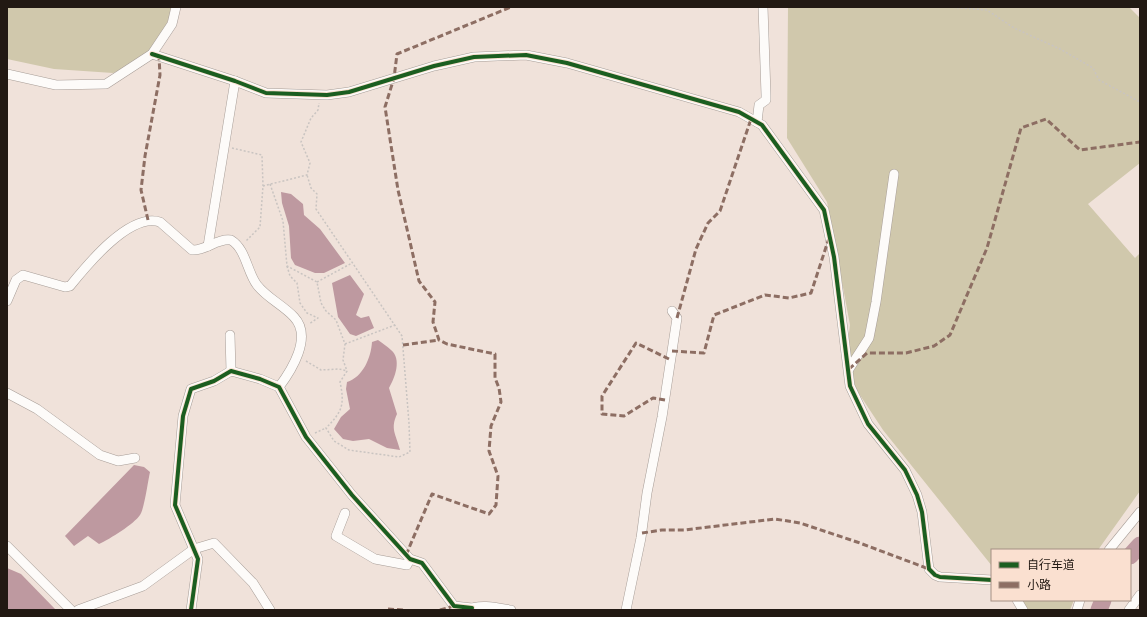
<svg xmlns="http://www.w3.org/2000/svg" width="1147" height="617" font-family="'Source Serif 4','Noto Sans SC',serif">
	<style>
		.forest { fill: #d0c8ac }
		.water { fill: #be99a0 }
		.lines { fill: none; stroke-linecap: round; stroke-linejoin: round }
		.river { stroke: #be99a0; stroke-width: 17 }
		.minor-casing { stroke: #a79d97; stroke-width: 10 }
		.path { stroke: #c9c4c1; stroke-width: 1.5; stroke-dasharray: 2 2; stroke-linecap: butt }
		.minor { stroke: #fdfbf9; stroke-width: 9 }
		.quiet { stroke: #8d6e63; stroke-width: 3; stroke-dasharray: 6 3; stroke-linecap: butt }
		.cycleway-casing { stroke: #fae0d0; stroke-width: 6 }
		.cycleway { stroke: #1b5e20; stroke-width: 4 }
	</style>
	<rect width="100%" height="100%" fill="#f0e2da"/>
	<g class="forest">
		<path d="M7,7H173L155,55L113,73L54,69L7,59Z"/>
		<path d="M788,7H1129L1139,17L1140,163L1088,204L1135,258L1140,253V491L1098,550H992V566L883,430L844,371L850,325L827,202L787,138Z"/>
		<path d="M1018,600H1074L1070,610H1026Z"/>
	</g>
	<g class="water">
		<path d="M281,192L291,194L303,204L304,215L320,229L345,263L324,273H315L295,265L291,258L289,226L282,203Z"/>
		<path d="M350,275L364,294L356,315L361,318L369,316L374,328L356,336L350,334L338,317L332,283Z"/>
		<path d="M378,340C382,343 387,346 391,350C402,359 395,378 389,388L397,414C390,429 396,434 400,450L387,448L369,439L353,441L343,439L334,429L341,417L350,409L346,389L347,382C363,377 371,358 372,342Z"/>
		<path d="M134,465L144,467L150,472C148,481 144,510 140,515C134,524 110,539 99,544L88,536L74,546L65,536Z"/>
		<path d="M7,568L21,574L56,610H7Z"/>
	</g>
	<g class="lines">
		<g class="river">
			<path d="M1130,556L1140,545"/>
			<path d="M1099,610L1103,600"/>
		</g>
		<defs>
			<g id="minor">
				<path d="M152,54L235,81L266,93L327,95L349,92L434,66L474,57L526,55L567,63L739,112L762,125L824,210L834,257L850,386L868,424L905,470L917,495L922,512L929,569L935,575L940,577L992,580"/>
				<path d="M7,74L56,85L106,84L152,54L172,24L176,7"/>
				<path d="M757,122L759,105L766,100V95L763,7"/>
				<path d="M208,246L235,81"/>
				<path d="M7,301L16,280L23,275L65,287L70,286C87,265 130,212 160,222L192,250C206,251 217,238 231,240C246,249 247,272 257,285C267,298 283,305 294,317C313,337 291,371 279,387"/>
				<path d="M230,335L231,371"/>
				<path d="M849,369L869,338L876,302L894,174"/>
				<path d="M7,393L37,409L100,455L118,461L135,458"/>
				<path d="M345,513L336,536L375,559L407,565L410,559"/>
				<path d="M7,546L71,610"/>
				<path d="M1109,550L1140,512"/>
				<path d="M1017,600L1023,610"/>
				<path d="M78,610L143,586L194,549L214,543L253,583L270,610"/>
				<path d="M191,610L198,559L175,505L183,416L191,389L214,381L231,371L260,379L279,387L306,437L352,495L410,559L422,563L454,606L472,608"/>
				<path d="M468,610C479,603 499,608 511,610"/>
				<path d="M626,610L641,538L647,493L662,417L677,318L672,311"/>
				<path d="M1077,610L1080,600"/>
				<path d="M1129,610L1140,595"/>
			</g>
		</defs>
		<use href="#minor" class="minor-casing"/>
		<g class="path">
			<path d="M949,7L987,10L1014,28L1060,49L1093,68L1099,80L1140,102"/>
			<path d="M232,148L262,155L263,186L260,227L246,241"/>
			<path d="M270,184L283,221L287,266L317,282L321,303L326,311L336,320L345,344L343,360L347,371L340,382C345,405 342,412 326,428L334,441L349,450L399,457L410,452L409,423L402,336L316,209L317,194L311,188L307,175"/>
			<path d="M263,186L307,175L310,163L301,142L311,118L318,110L319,103"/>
			<path d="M287,266L290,276L297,283L300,303L307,313L318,318L309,324"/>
			<path d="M317,282L352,263"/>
			<path d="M345,344L395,325"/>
			<path d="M306,361L321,370L339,369L347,371"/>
			<path d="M315,433L326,428"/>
		</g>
		<use href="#minor" class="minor"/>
		<g class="quiet">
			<path d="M148,220L141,190L145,156L160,75L159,57"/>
			<path d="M677,318L696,249L708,223L720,211L751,119"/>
			<path d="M403,345L439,340"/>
			<path d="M672,351L704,353L714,315L765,295L789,298L811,293L829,238"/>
			<path d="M849,369L867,353H906L934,346L950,335L987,248L1021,128L1046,119L1080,150L1140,142"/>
			<path d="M665,400L653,398L624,416L602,414V396L636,343L671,360"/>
			<path d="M642,533L662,530H684L775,519L800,523L857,542L929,569"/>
			<path d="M406,555L432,494L489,514L496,505L498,476L489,451L491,426L501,402L499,388L495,378V354L447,344L439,340L433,322L435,302L419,281L398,190L385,107L394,78L397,54L511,7"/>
			<path d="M388,609L403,610"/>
			<path d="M440,610L454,606"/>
		</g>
		<defs>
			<g id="cycleway">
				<path d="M152,54L235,81L266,93L327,95L349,92L434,66L474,57L526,55L567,63L739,112L762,125L824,210L834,257L850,386L868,424L905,470L917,495L922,512L929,569L935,575L940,577L992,580"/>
				<path d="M191,610L198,559L175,505L183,416L191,389L214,381L231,371L260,379L279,387L306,437L352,495L410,559L422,563L454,606L472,608"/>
			</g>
		</defs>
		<use href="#cycleway" class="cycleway-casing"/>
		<use href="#cycleway" class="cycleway"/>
	</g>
	<rect width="1147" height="617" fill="none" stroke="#221913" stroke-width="16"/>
	<rect x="991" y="549" width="140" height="52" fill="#fae0d0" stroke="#a49084"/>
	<rect x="999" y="562" width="20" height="6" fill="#1b5e20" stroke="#a49084"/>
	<text x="1027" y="569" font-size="12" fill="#221913">自行车道</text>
	<rect x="999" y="582" width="20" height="6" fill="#8d6e63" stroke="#a49084"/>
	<text x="1027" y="589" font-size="12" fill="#221913">小路</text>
</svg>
